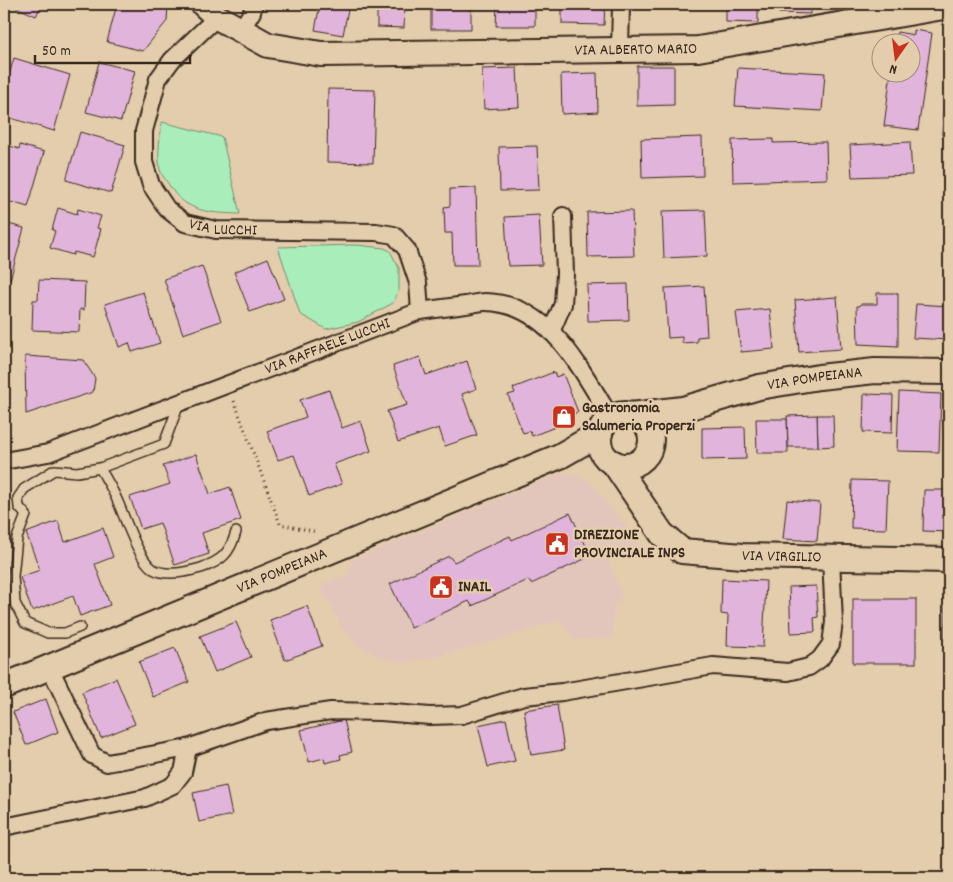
<svg xmlns="http://www.w3.org/2000/svg" width="953" height="882" font-family="Dekko,sans-serif">
	<style>
		.built { fill: #e3c6bb }
		.green { fill: #a9eeba; stroke: #728c6c }
		.building { fill: #e1b5db; stroke: #3b2a1e }
		.lines { fill: none; stroke-linecap: round; stroke-linejoin: round }
		.lane-casing { stroke: #3b2a1e; stroke-width: 12 }
		.street-casing { stroke: #3b2a1e; stroke-width: 20 }
		.secondary-casing { stroke: #3b2a1e; stroke-width: 28 }
		.path { stroke: #3b2a1e; stroke-width: 3; stroke-dasharray: 1 4; stroke-linecap: butt }
		.lane { stroke: #e4cdad; stroke-width: 9 }
		.street { stroke: #e4cdad; stroke-width: 16 }
		.secondary { stroke: #e4cdad; stroke-width: 24 }
		.labels { text-anchor: middle; dominant-baseline: central; stroke-width: 5; stroke-linejoin: round; paint-order: stroke }
		.street-label { font-size: 16px; fill: #3b2a1e; stroke: #e4cdad }
		.poi-label { font-size: 16px; font-weight: bold; fill: #3b2a1e; stroke: #e4cdad; text-anchor: start }
	</style>
	<rect width="100%" height="100%" fill="#e4cdad"/>
	<filter id="ink" filterUnits="userSpaceOnUse"><feTurbulence type="fractalNoise" baseFrequency=".02" numOctaves="2"/><feDisplacementMap in="SourceGraphic" scale="10" xChannelSelector="R" yChannelSelector="G"/><feConvolveMatrix kernelMatrix="1 2 1 2 8 2 1 2 1" color-interpolation-filters="sRGB"/></filter>
	<g filter="url(#ink)">
		<path class="built" d="M566,473L579,476L592,484L642,546L609,561L623,600L614,604L613,628L615,638L574,639L560,620L501,639L426,659L402,662L379,657L357,645L343,629L319,585L349,574L348,568L353,560L548,478Z"/>
		<g class="green">
			<path d="M162,122L222,137L240,214C211,213 186,213 169,185C166,180 161,174 160,169C157,153 160,137 162,122Z"/>
			<path d="M357,245L384,248L390,251L399,268V290L393,303L358,322L326,329L300,314L278,247Z"/>
		</g>
		<g class="building">
			<path d="M9,4H42L36,16Z"/>
			<path d="M117,4H168L167,21L143,51L107,42Z"/>
			<path d="M320,4H349L343,35L315,30Z"/>
			<path d="M377,4H405L404,28L377,27Z"/>
			<rect x="431" y="4" width="40" height="25"/>
			<path d="M497,4H535V26H496Z"/>
			<path d="M562,4H605L604,25L562,24Z"/>
			<path d="M726,4H758V23L726,22Z"/>
			<path d="M779,4H810V14L779,13Z"/>
			<path d="M914,30L932,33L918,130L884,126L891,72H910V42H895L897,32L914,35Z"/>
			<path d="M14,58L70,75L54,131L4,116V92Z"/>
			<path d="M99,62L135,71L121,121L86,112Z"/>
			<path d="M637,66H674V105L637,106Z"/>
			<path d="M517,68L519,107L484,109L482,69Z"/>
			<path d="M738,68L825,73L822,111L735,106Z"/>
			<path d="M597,73L598,112L562,114L561,74Z"/>
			<path d="M328,89L375,90L373,163L327,162Z"/>
			<path d="M948,94H949V152L942,134L943,113Z"/>
			<path d="M80,132L125,145L111,193L66,180Z"/>
			<path d="M702,137L703,176L642,178L641,139Z"/>
			<path d="M773,139V143L826,142L827,179L733,182L732,140Z"/>
			<path d="M910,142L912,175L852,177L850,145Z"/>
			<path d="M4,144L19,149L20,145L44,152L28,207L4,200Z"/>
			<path d="M537,146L539,190L500,191L499,147Z"/>
			<path d="M476,188L478,265H453L452,233H445L444,207L450,206V189Z"/>
			<path d="M58,208L77,214L78,209L101,216L97,228L101,229L93,257L74,252L73,255L50,248L55,231L52,230Z"/>
			<path d="M705,210L707,256L664,258L662,211Z"/>
			<path d="M632,211L634,256L588,257L587,212Z"/>
			<path d="M539,215L542,265L508,266L505,217Z"/>
			<path d="M4,223L24,228L10,280L4,278Z"/>
			<path d="M268,258L284,299L250,312L234,272Z"/>
			<path d="M202,266L221,321L183,334L164,279Z"/>
			<path d="M39,280L85,282L84,310L80,309L79,332L32,330L33,300H38Z"/>
			<path d="M628,284L629,320L588,321L587,285Z"/>
			<path d="M704,286L707,336L697,337V342L682,343V337L668,338L665,288Z"/>
			<path d="M143,292L160,343L132,352L129,343L119,347L105,304Z"/>
			<path d="M877,293H898V346L858,344L857,306H860V304H877Z"/>
			<path d="M837,297L841,349L799,352L795,300Z"/>
			<path d="M916,304L949,306V340L913,338Z"/>
			<path d="M770,309L774,349L741,352L736,312Z"/>
			<path d="M25,356L83,360L95,378L93,392L26,414Z"/>
			<path d="M420,357L426,375L467,361L476,389L462,394L477,435L445,446L439,428L398,442L387,411L407,405L393,366Z"/>
			<path d="M554,372L556,377L563,374L578,412L571,415L573,420L532,436L530,431L523,433L508,395L515,393L513,388Z"/>
			<path d="M329,390L342,428L361,421L371,451L334,464L342,484L309,496L294,455L278,460L267,431L306,417L300,400Z"/>
			<path d="M899,392L941,394L939,452L897,451Z"/>
			<path d="M864,394L893,395L892,433L863,432Z"/>
			<path d="M817,415H833L834,446L818,447Z"/>
			<path d="M817,415L818,447H788L787,416Z"/>
			<path d="M756,419H787L788,453H757Z"/>
			<path d="M745,427L746,459L702,460V428Z"/>
			<path d="M196,454L210,494L230,487L241,520L202,533L209,554L175,565L160,523L141,529L130,497L170,484L163,466Z"/>
			<path d="M852,480L888,481L886,529L851,528Z"/>
			<path d="M924,490H949V532L923,531Z"/>
			<path d="M787,500L820,503L817,541L783,539Z"/>
			<path d="M570,513L591,556L531,584L528,580L472,606L469,601L411,628L390,584L449,556L454,562L510,536L512,540Z"/>
			<path d="M58,521L65,542L103,528L113,557L95,564L110,605L80,616L73,596L32,611L20,577L40,570L26,533Z"/>
			<path d="M722,579L766,581L763,647L727,646L728,615L721,614Z"/>
			<path d="M816,586L818,617L814,618L815,632L791,633L789,587Z"/>
			<rect x="853" y="599" width="63" height="64"/>
			<rect x="945" y="600" width="4" height="37"/>
			<path d="M307,606L322,646L285,660L270,620Z"/>
			<path d="M236,622L251,657L215,672L200,636Z"/>
			<path d="M175,648L189,682L153,697L139,662Z"/>
			<path d="M116,678L135,724L101,738L82,692Z"/>
			<path d="M46,699L58,732L26,745L13,712Z"/>
			<path d="M557,705L564,750L531,755L524,710Z"/>
			<path d="M506,719L515,761L488,767L478,725Z"/>
			<path d="M344,720L352,752L340,755L341,759L325,763L324,758L309,762L301,730Z"/>
			<path d="M226,786L232,815L199,822L193,793Z"/>
		</g>
		<g class="lines">
			<defs>
				<g id="lane">
					<path d="M100,468C106,479 113,490 118,502C125,518 139,560 153,569C166,577 187,572 201,568C222,561 230,553 236,532"/>
					<path d="M80,627L65,633H48L25,623L15,603L13,576L17,538L26,515L19,507L18,498L24,489L54,470L77,472L100,468L164,444L179,404"/>
				</g>
				<g id="street">
					<path id="s1" d="M217,17L172,60L158,79L144,131V162L151,185L167,209L185,223L216,230L376,232L394,235L407,250L418,283L420,311"/>
					<path d="M241,30L252,12L254,4"/>
					<path d="M620,50L621,4"/>
					<path d="M551,332L563,304L565,274L563,216"/>
					<path id="s2" d="M4,461L48,453L420,311C436,309 451,307 466,305C472,304 479,302 485,302C550,303 581,370 611,418"/>
					<path d="M50,668L92,755L107,763L188,748L266,721L331,711L381,712L430,716L462,715L524,696L562,692L713,666L788,672L809,667L820,659L831,644L834,622L831,558"/>
					<path d="M4,827L145,798L173,785L183,772L188,748"/>
				</g>
				<g id="secondary">
					<path id="s3" d="M203,4L217,17L268,45L321,54L698,49L949,6"/>
					<circle cx="625" cy="440" r="26"/>
					<path id="s4" d="M631,415L683,409L759,387L819,377L875,371L949,372"/>
					<path id="s5" d="M614,463L662,534L682,551L743,556L949,560"/>
					<path id="s6" d="M4,686L560,456L600,433"/>
				</g>
			</defs>
			<use href="#lane" class="lane-casing"/>
			<use href="#street" class="street-casing"/>
			<use href="#secondary" class="secondary-casing"/>
			<path class="path" d="M234,401L280,524L317,532"/>
			<use href="#lane" class="lane"/>
			<use href="#street" class="street"/>
			<use href="#secondary" class="secondary"/>
		</g>
	</g>
	<defs>
		<symbol id="shop-square" viewBox="-11 -11 22 22"><rect x="-9" y="-9" width="18" height="18" rx="4" fill="#c8321e" stroke="#e4cdad"/><path d="M-5-2.5h2.3a2.7 3.5 0 0 1 5.4 0H5L5.5 6h-11ZM-1.5-2.5h3a1.5 2.3 0 0 0-3 0Z" fill="#fff"/></symbol>
		<symbol id="civic-square" viewBox="-11 -11 22 22"><rect x="-9" y="-9" width="18" height="18" rx="4" fill="#c8321e" stroke="#e4cdad"/><path d="M-.6-6.5H3V-4.5H.6V-3L4-1V1h2V6H-6V1h2V-1L-.6-3ZM-1.2 2.5V6h2.4V2.5Z" fill="#fff"/></symbol>
	</defs>
	<g fill-rule="evenodd">
		<use href="#shop-square" x="550" y="403" width="28" height="28"/>
		<use href="#civic-square" x="543" y="530" width="28" height="28"/>
		<use href="#civic-square" x="427" y="573" width="28" height="28"/>
	</g>
	<g class="labels">
		<g class="street-label">
			<text stroke="none"><textPath href="#s3" startOffset="446">VIA ALBERTO MARIO</textPath></text>
			<text stroke="none"><textPath href="#s1" startOffset="285">VIA LUCCHI</textPath></text>
			<text stroke="none"><textPath href="#s2" startOffset="344">VIA RAFFAELE LUCCHI</textPath></text>
			<text stroke="none"><textPath href="#s4" startOffset="188">VIA POMPEIANA</textPath></text>
			<text stroke="none"><textPath href="#s5" startOffset="212">VIA VIRGILIO</textPath></text>
			<text stroke="none"><textPath href="#s6" startOffset="301">VIA POMPEIANA</textPath></text>
		</g>
		<g class="poi-label">
			<text x="582" y="408">Gastronomia<tspan x="582" dy="18">Salumeria Properzi</tspan></text>
			<text x="574" y="535">DIREZIONE<tspan x="574" dy="18">PROVINCIALE INPS</tspan></text>
			<text x="458" y="587">INAIL</text>
		</g>
	</g>
	<rect width="953" height="882" fill="none" stroke="#e4cdad" stroke-width="20"/>
	<rect x="10" y="10" width="933" height="862" fill="none" stroke="#3b2a1e" stroke-width="2" filter="url(#ink)"/>
	<g transform="translate(896 58) rotate(194)"><circle r="24" fill="#e4cdad" stroke="#a08c74"/>
	<path d="M0-4L9 19L0 12L-9 19Z" fill="#c8321e"/>
	<text y="-8" font-size="14" font-weight="bold" text-anchor="middle" fill="#3b2a1e">N</text>
	</g>
	<path d="M35 55v8h155v-8" fill="none" stroke="#3b2a1e" stroke-width="2.5"/>
	<text x="42" y="55" font-size="15" fill="#3b2a1e" stroke="#e4cdad" stroke-width="4" paint-order="stroke">50 m</text>
</svg>
